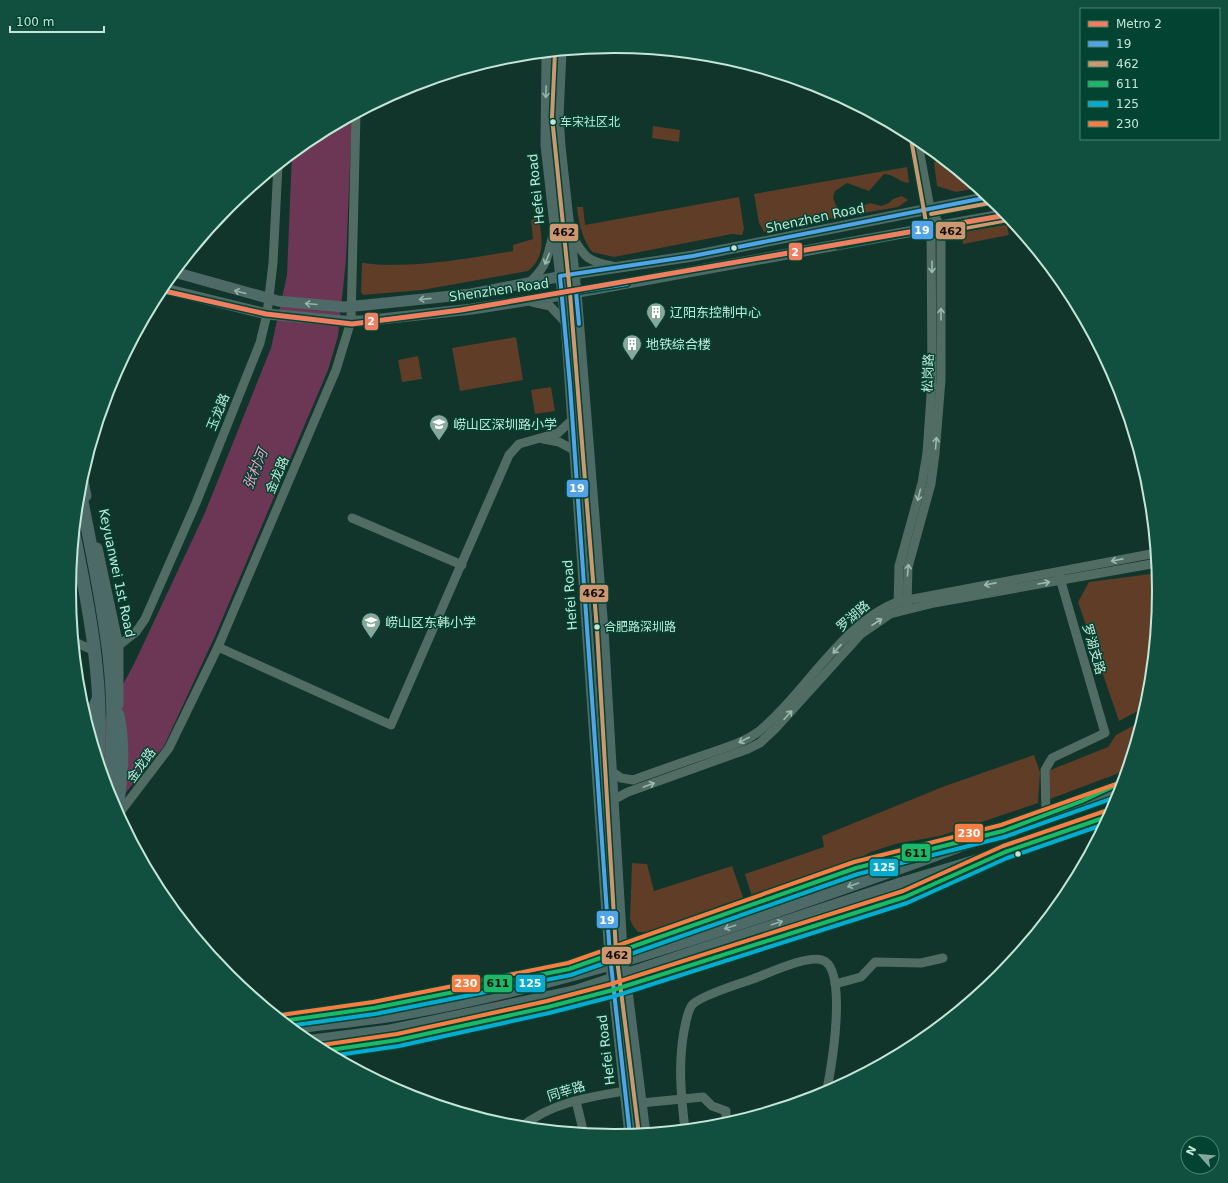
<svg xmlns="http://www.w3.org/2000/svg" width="1228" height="1183" font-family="'DejaVu Sans','Noto Sans SC',sans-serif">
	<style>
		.green { fill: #5f3d27 }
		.water { fill: #6c3755 }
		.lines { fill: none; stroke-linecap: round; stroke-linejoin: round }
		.minor { stroke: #516c63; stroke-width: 9 }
		.major { stroke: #4d6a66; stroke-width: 11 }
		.highway { stroke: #4c6a68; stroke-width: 13 }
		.bus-1-casing { stroke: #024331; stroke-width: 7 }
		.bus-2-casing { stroke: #024331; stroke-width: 7 }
		.bus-3-casing { stroke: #024331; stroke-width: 7 }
		.bus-4-casing { stroke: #024331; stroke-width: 7 }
		.bus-5-casing { stroke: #024331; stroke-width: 7 }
		.bus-1 { stroke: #53a3e8; stroke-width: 4 }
		.bus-2 { stroke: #cd976f; stroke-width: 4 }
		.bus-3 { stroke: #1ab867; stroke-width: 4 }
		.bus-4 { stroke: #06acd0; stroke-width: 4 }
		.bus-5 { stroke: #f77d43; stroke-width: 4 }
		.metro-1-casing { stroke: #024331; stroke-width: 8 }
		.metro-1 { stroke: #f07e61; stroke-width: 5 }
		.oneway { stroke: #94b4aa }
		.oneway2 { stroke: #9bbbae }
		.bus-dot { fill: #c3e6d7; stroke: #024331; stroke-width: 1.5 }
		.labels { text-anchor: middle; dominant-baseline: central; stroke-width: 3; stroke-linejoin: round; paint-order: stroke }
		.bus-label { font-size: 12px; fill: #c3e6d7; stroke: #024331; text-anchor: start }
		.street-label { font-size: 13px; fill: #c3e6d7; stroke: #024331 }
		.poi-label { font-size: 13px; fill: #c3e6d7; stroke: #024331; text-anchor: start }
		.water-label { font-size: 14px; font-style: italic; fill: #fb9dcd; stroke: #024331 }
		.rim { fill: none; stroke: #c3e6d7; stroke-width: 2 }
		.line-badge { stroke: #024331; stroke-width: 1.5 }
		.badge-label { font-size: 11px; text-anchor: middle; font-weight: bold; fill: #fff }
		.pale-badge-label { font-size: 11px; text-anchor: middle; font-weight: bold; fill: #111 }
	</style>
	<rect width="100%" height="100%" fill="#11342b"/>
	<g class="green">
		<path d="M653,126L680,130L679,142L652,138Z"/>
		<path d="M944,160L977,188L956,192L937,186L934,162Z"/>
		<path d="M907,167L909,183C900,183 894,174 884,174L869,191L847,183L835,191L833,198L838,210L842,213L870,203L881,206L889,203L893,199L902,196L908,200L898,207L771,229L764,232L759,223L754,194Z"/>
		<path d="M739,197L744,229L742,235L732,234L614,257L592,252C582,238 579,225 577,207H583L585,225Z"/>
		<path d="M539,218C542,239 546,256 528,271L422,290L363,295L361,292L362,263C412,269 464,259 513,251V245L533,239L531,220Z"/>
		<path d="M1005,225L1007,226L1009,235L963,244L962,236L964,232Z"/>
		<path d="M516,337L523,380L460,391L452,348Z"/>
		<path d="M418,356L422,379L402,382L398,360Z"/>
		<path d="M551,387L555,411L535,414L531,390Z"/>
		<path d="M1158,573L1159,592L1149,698L1147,706L1119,721L1078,602L1089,582Z"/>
		<path d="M1142,721L1127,770L1050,799L1048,771L1108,747L1116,735Z"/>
		<path d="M1034,755L1040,772L1038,803L940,836L895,844L871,852L845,865L752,897L745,874L824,847L822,836L945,786Z"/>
		<path d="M632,863L647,864L654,891L732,866L744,900L650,932H638L633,926L630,919Z"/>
	</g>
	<path class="water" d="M352,116L346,260L338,336L328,370L215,636L164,746L114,807L92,742L134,664L204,515L271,348L287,275L292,153L311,138Z"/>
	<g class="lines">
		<g class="minor">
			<path d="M570,234C586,257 584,260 612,266"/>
			<path d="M529,283C550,263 546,257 554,232"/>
			<path d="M532,302L550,306L566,323"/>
			<path d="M543,439L559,442L574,450"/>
			<path d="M352,518L462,565"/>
			<path d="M907,605L908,567L931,484L935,454L941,380V227L930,208L917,138"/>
			<path d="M898,607L899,566L922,483L927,453L932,381L931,222"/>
			<path d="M73,641L90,649"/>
			<path d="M118,646L136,632L145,619L196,503L260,343L267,314L273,263L278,165"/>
			<path d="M218,647L391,725L509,455L519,444L558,433L572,420"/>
			<path d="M86,722L96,699"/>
			<path d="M611,771L621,778L633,780C658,771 683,762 707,754C724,748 743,743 758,732C804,695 842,623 897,602L1156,553"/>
			<path d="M613,800L628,792L748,749L760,743L775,729L861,634L890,614L934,603L1157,563"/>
			<path d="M1046,814L1045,770L1052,758L1105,733L1059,575"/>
			<path d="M118,815L169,748L218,647L336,370L351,321L356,114"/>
			<path d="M835,984L861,977L875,962L921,963L943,958"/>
			<path d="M282,1021L374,1008L569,969L610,956L856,868L967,840"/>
			<path d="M323,1051C412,1038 501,1020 589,997L905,897L981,863"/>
			<path d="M576,1101L584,1134"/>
			<path d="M641,1103L703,1097L712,1106L726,1111V1125"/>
			<path d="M520,1128C550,1103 588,1097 625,1091"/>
			<path d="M685,1130C681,1096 678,1064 684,1031C686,1022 687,1012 692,1005C699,996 741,983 753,979C769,973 807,955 822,960C849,967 831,1073 826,1093"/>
		</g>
		<g class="major">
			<path d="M561,51L558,117L560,146L576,292L603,630L622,951L645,1134"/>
			<path d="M547,53L546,145L566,323L610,956L630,1135"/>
			<path d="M174,272L278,301L344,307L366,305L471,294L573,274L693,256L989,197"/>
			<path d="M161,288L267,314L343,321H363L472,309L562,295L1007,214"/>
			<path d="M82,475L86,496"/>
			<path d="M97,548L118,646V705"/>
			<path d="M291,1029C327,1024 363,1021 399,1015C566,986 728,930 888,873C966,846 1042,814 1121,789"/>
			<path d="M305,1041L390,1030L574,991L900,883L1019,847L1110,816"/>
		</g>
		<g class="highway">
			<path d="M79,486C98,586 125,689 107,792"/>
			<path d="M74,534C89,608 104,684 98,760"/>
			<path d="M117,812C121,779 125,748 118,715"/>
		</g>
		<defs>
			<g id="bus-1">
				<path d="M838,246L1007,214"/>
				<path d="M579,324L576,292L627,284"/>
				<path d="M630,1135L610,956L570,385L560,276L693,256L989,197"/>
			</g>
			<g id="bus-2">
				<path d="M555,52L552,117L570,293L597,630L616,951L639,1135"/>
				<path d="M911,139L928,233L933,234L1008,220"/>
				<path d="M931,214L990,203"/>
			</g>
			<g id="bus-3">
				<path d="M282,1021L374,1008L569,969L856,868L1003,831L1082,801L1123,782"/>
				<path d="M323,1051L398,1040L548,1007L613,990L905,897L1005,852L1109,816"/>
			</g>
			<g id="bus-4">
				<path d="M288,1026L375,1014L571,975L858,874L1004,837L1119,796"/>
				<path d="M331,1056L399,1046L549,1013L615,996L907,903L1007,858L1105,824"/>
			</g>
			<g id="bus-5">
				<path d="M281,1015L373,1002L568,963L854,862L1001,825L1119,783"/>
				<path d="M322,1045L397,1034L547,1001L611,984L903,891L1003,846L1108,810"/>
			</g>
		</defs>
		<use href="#bus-1" class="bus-1-casing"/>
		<use href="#bus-2" class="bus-2-casing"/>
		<use href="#bus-3" class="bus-3-casing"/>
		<use href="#bus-4" class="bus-4-casing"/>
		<use href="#bus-5" class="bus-5-casing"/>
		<use href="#bus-1" class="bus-1"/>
		<use href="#bus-2" class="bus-2"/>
		<use href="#bus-3" class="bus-3"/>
		<use href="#bus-4" class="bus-4"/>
		<use href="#bus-5" class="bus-5"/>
		<defs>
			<path id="metro-1" d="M160,290L266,314L352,324L461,310L1007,215"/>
		</defs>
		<use href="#metro-1" class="metro-1-casing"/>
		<use href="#metro-1" class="metro-1"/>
	</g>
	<defs><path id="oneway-shaft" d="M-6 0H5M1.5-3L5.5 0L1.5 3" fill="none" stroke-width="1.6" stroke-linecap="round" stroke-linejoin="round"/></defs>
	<g class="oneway">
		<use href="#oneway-shaft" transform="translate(546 92) rotate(92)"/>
		<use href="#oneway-shaft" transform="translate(240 292) rotate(-165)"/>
		<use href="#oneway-shaft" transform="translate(425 299) rotate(174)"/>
		<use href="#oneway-shaft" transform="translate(311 304) rotate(-175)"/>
		<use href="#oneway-shaft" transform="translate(853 885) rotate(161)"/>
		<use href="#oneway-shaft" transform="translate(777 923) rotate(-18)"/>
		<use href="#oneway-shaft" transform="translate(730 927) rotate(162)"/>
	</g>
	<g class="oneway2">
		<use href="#oneway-shaft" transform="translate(547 259) rotate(112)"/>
		<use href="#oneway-shaft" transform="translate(932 267) rotate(90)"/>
		<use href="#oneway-shaft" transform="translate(941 314) rotate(-90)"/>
		<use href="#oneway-shaft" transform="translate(936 443) rotate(-85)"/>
		<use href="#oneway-shaft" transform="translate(919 495) rotate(104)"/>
		<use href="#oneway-shaft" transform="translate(1117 560) rotate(169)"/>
		<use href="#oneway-shaft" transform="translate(908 570) rotate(-85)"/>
		<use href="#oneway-shaft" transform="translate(1044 583) rotate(-10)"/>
		<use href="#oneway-shaft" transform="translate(990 584) rotate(169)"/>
		<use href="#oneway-shaft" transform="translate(877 622) rotate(-33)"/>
		<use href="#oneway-shaft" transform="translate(837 649) rotate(133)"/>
		<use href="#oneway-shaft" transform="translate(788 715) rotate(-48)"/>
		<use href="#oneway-shaft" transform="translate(744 740) rotate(153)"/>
		<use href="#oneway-shaft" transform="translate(649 785) rotate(-20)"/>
	</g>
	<defs>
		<symbol id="building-pin" viewBox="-11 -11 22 30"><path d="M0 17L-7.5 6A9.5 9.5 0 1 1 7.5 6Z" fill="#85a89b" stroke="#024331"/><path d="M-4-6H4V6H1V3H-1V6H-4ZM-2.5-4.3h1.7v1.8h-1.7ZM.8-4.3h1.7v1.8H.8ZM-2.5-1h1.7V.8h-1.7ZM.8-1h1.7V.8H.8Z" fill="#fff"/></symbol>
		<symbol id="school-pin" viewBox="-11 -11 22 30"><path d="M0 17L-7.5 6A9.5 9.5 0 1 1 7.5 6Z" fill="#85a89b" stroke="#024331"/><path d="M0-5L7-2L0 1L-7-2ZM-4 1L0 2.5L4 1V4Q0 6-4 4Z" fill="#fff"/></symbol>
	</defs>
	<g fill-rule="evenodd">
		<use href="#building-pin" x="645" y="301" width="22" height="30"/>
		<use href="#building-pin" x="621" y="333" width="22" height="30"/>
		<use href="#school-pin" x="428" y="413" width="22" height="30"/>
		<use href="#school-pin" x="360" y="611" width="22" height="30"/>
	</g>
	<g class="bus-dot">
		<circle cx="553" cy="122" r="3.5"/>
		<circle cx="734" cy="248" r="3.5"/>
		<circle cx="597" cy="627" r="3.5"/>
		<circle cx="1018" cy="854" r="3.5"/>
	</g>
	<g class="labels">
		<g class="bus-label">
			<text x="560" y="122">车宋社区北</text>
			<text x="604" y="627">合肥路深圳路</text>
		</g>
		<g class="street-label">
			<text transform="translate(536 189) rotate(-96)">Hefei Road</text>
			<text transform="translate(815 218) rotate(-12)">Shenzhen Road</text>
			<text transform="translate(499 290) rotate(-8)">Shenzhen Road</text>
			<text transform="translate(928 373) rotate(-88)">松岗路</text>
			<text transform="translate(218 412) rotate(-68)">玉龙路</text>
			<text transform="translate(277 475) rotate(-67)">金龙路</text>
			<text transform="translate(117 573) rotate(78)">Keyuanwei 1st Road</text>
			<text transform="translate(570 595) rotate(-94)">Hefei Road</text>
			<text transform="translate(853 616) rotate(-41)">罗湖路</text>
			<text transform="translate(1094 649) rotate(74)">罗湖支路</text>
			<text transform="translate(141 765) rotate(-54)">金龙路</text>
			<text transform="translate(606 1050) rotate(-97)">Hefei Road</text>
			<text transform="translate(566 1091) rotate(-17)">同莘路</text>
		</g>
		<g class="poi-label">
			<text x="670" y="312">辽阳东控制中心</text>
			<text x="646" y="344">地铁综合楼</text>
			<text x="453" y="424">崂山区深圳路小学</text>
			<text x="385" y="622">崂山区东韩小学</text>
		</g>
		<g class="water-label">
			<text transform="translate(255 469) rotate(-67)">张村河</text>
		</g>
	</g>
	<path d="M0 0H1228V1183H0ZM76 591a538 538 0 1 1 1076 0a538 538 0 1 1-1076 0Z" fill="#11503e" fill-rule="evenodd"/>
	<path class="rim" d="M76 591a538 538 0 1 1 1076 0a538 538 0 1 1-1076 0Z"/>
	<g class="line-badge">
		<rect x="911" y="220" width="23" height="20" rx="4" fill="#53a3e8"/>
		<rect x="935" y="221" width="31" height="19" rx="4" fill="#cd976f"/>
		<rect x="549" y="223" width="30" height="19" rx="4" fill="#cd976f"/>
		<rect x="788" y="242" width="15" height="19" rx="4" fill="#f07e61"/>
		<rect x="364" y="312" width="15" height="19" rx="4" fill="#f07e61"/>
		<rect x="566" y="479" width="23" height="19" rx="4" fill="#53a3e8"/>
		<rect x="579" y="584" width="30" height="19" rx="4" fill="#cd976f"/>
		<rect x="954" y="823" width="30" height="20" rx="4" fill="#f77d43"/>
		<rect x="901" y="843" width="30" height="19" rx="4" fill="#1ab867"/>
		<rect x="869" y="858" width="30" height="19" rx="4" fill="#06acd0"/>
		<rect x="596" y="910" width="23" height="19" rx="4" fill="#53a3e8"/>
		<rect x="601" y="946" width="31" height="19" rx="4" fill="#cd976f"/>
		<rect x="515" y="974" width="31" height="19" rx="4" fill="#06acd0"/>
		<rect x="483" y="974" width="30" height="19" rx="4" fill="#1ab867"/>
		<rect x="451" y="974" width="30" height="19" rx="4" fill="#f77d43"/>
	</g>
	<g class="badge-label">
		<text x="922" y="234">19</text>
		<text x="795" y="256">2</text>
		<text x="371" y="325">2</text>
		<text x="577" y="492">19</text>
		<text x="969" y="837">230</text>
		<text x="884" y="871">125</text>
		<text x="607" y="924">19</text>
		<text x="530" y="987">125</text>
		<text x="466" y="987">230</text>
	</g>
	<g class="pale-badge-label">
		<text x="951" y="235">462</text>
		<text x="564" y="236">462</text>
		<text x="594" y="597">462</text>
		<text x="916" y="857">611</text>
		<text x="617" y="959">462</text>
		<text x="498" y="987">611</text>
	</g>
	<rect x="1080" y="8" width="140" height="132" fill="#024331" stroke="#4f8473"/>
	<rect x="1088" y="21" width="20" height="6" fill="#f07e61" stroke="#4f8473"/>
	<text x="1116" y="28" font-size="12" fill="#c3e6d7">Metro 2</text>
	<rect x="1088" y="41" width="20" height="6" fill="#53a3e8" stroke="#4f8473"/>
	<text x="1116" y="48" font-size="12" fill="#c3e6d7">19</text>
	<rect x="1088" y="61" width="20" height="6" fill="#cd976f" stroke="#4f8473"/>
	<text x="1116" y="68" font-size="12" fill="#c3e6d7">462</text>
	<rect x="1088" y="81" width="20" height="6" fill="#1ab867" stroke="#4f8473"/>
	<text x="1116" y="88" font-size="12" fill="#c3e6d7">611</text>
	<rect x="1088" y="101" width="20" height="6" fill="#06acd0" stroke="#4f8473"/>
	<text x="1116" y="108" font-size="12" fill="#c3e6d7">125</text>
	<rect x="1088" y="121" width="20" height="6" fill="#f77d43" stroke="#4f8473"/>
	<text x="1116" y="128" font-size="12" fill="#c3e6d7">230</text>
	<g transform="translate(1200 1155) rotate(297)"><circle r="19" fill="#024331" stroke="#4f8473"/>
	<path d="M0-3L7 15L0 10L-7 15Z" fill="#85a89b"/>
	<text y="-6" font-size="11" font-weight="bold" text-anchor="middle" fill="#c3e6d7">N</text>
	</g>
	<path d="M10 26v6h94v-6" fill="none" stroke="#c3e6d7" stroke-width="2"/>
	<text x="16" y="26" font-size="12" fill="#c3e6d7" stroke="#024331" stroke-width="3" paint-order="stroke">100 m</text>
</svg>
